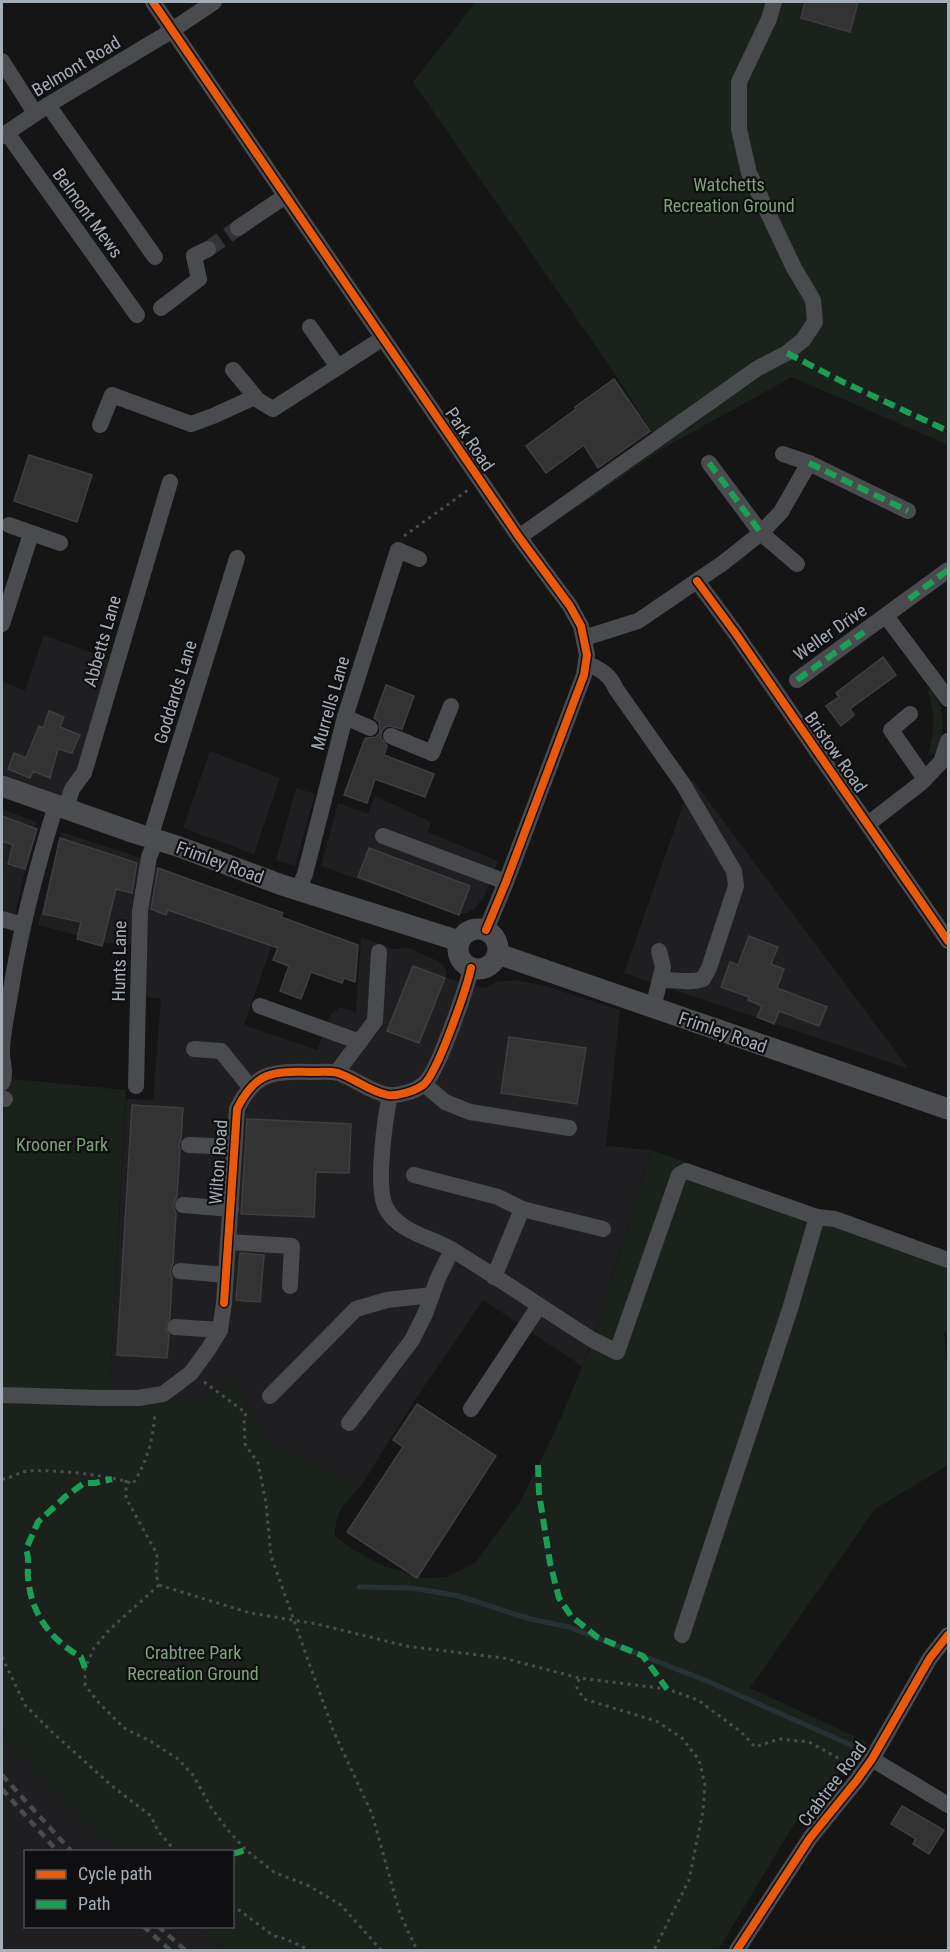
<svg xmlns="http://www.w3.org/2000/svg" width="950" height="1952" font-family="'Roboto Condensed',sans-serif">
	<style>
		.built { fill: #1f1f21 }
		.green { fill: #1b221b }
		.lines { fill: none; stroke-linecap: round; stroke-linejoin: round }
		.stream { stroke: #273237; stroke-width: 5 }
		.building { fill: #333334; stroke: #3d3f41; stroke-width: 1.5 }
		.minor-tunnel { stroke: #323335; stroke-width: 16; stroke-dasharray: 16 8; stroke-linecap: butt }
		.path { stroke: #4b4c50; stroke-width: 3; stroke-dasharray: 3 4.5; stroke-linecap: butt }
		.minor { stroke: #494b4e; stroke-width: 16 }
		.major { stroke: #4b4d50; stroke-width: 21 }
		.rail { stroke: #494b4d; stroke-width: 4.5; stroke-dasharray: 8 6; stroke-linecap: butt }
		.quiet { stroke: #1a9f57; stroke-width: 6; stroke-dasharray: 12 6; stroke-linecap: butt }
		.cycleway-casing { stroke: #0f0f11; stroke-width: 11 }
		.cycleway { stroke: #e8590c; stroke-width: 8 }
		.labels { text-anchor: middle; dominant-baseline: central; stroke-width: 4.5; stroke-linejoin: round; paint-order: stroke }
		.street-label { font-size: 18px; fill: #a5adb7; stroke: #0f0f11 }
		.park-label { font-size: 18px; fill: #7ea37a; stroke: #0f0f11 }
	</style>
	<rect width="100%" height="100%" fill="#151515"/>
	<g class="built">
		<path d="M44,635L111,660L81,760L67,799L2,774V682L25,690Z"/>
		<path d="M210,751L280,778L254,854L183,828Z"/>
		<path d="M692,779L909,1069L624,973Z"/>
		<path d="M296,788L315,794L295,866L276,860Z"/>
		<path d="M375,796L431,822L428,832L498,861L485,895L475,908L467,913L456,914L321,866L338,803L368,814Z"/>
		<path d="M2,809L36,822L15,914L2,910Z"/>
		<path d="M61,832L141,858L133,944L106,943L38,925Z"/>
		<path d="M152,866L283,913L244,1025L317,1050L331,1014L340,1007L356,1012L361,937L393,949L408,948L438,961L446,969V978L486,988L496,982L515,980L546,986L620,1010L606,1146L651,1150L599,1320L582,1366L483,1300L417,1397L361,1486L263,1438L231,1375L204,1401L109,1402L126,1099L153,1100L161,999L143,996L146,916L149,908Z"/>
		<path d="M2,1732L34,1768L115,1851L26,1852V1926L199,1927L226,1950H2Z"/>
	</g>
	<g class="green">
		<path d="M476,2H948V445L792,377L665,447L538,534L530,520L654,435L615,374L413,82Z"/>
		<path d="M931,689C947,713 945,727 936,753L928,755C935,728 935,717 928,691Z"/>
		<path d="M2,1078L126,1090L109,1402L204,1401L231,1375L263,1438L361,1486C344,1503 335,1511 335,1536L352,1549L384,1566L423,1578L447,1577L476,1562L520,1502L557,1427L593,1340L651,1150L948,1256V1331L944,1332L948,1379V1465L875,1509L750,1688L867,1742L793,1826L718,1950H226L199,1927L232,1926V1852L115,1851L34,1768L2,1732Z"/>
	</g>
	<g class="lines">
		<path class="stream" d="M359,1587L412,1588L459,1596L530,1619L569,1627L707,1681L851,1745"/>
	</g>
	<g class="building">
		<path d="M805,2H858L850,32L801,18Z"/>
		<path d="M614,379L650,431L598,468L584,445L546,473L526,446L576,409L575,407Z"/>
		<path d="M29,455L92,475L77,522L14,501Z"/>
		<path d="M883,657L896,675L850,709L854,715L841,726L826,706L839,697L836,693Z"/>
		<path d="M386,685L414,696L402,729L390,726L385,727L382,731L381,738L387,746L384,755L434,774L425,797L375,779L367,803L344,795L364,741L366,738L376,737L380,732L379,722L374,718Z"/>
		<path d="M49,711L64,717L60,727L80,735L72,753L58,749L50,778L33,771L30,778L8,769L14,753L26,758L39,726L43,728Z"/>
		<path d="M2,816L37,829L25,869L8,864L13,845L2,841Z"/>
		<path d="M60,838L137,863L132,893L116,889L102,946L77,939L81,922L43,914Z"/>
		<path d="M369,848L470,886L459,915L358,877Z"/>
		<path d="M158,868L283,913L281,917L358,945L355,982L344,978L342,983L311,972L301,999L280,991L289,966L273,960L278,948L168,910L166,915L151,909Z"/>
		<path d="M749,936L778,947L771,964L784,969L777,988L827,1007L819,1026L779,1011L774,1024L757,1017L762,1006L748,1000L749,997L721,987L730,962L738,965Z"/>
		<path d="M413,966L445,978L419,1043L387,1031Z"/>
		<path d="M509,1037L586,1048L577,1104L501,1093Z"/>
		<path d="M132,1105L183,1108L181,1139L179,1144L180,1150L177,1196L173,1205L176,1213L173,1263L170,1271L172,1278L170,1318L165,1327L169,1335L167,1358L117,1355Z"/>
		<path d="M247,1119L351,1124L349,1173L316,1172L314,1217L241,1214Z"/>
		<path d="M240,1253L264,1255L260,1302L236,1300Z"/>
		<path d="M417,1404L496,1456L417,1578L347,1532L403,1447L393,1440Z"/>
		<path d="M902,1806L944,1830L929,1854L913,1844L916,1839L891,1824Z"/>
	</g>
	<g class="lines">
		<path class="minor-tunnel" d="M208,249L238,228"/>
		<g class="path">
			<path d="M404,536L468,490"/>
			<path d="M204,1382L246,1413L244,1420L245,1444L258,1463L266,1503L271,1556L333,1730L372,1814L400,1914L417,1950"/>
			<path d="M2,1479C11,1479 18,1472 28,1471C51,1469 112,1475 133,1484C148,1459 153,1440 155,1412"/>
			<path d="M126,1480V1498L157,1554L156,1575L159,1584"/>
			<path d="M159,1585L250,1613L317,1624L406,1646L503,1658L579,1678L667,1689L698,1700L741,1732L755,1747L779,1739L809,1742L840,1759L846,1770"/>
			<path d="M159,1585L109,1630L94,1648L85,1668V1685L99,1703L124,1728L150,1741L178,1759L193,1775L212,1809L227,1829L246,1850L274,1872L309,1886L341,1905L381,1950"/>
			<path d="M2,1657L25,1705L54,1734L112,1786L151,1816L158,1831L176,1852"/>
			<path d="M579,1679L577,1688L584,1699L656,1721L682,1738L699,1760L705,1785L703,1811L689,1880L654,1950"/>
			<path d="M232,1905L274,1936L286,1939L309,1950"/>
		</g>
		<g class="minor">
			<path d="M153,2L519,537L570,606L581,626L587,655L584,675L506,882L486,930"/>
			<path d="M2,61L35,113"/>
			<path d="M48,105L155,257"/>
			<path d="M7,133L137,315"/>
			<path d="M2,136L48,105L163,36L214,2"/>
			<path d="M238,228L284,197"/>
			<path d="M161,308L199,279L194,256L208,249"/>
			<path d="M310,327L338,367"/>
			<path d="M233,370L258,400L273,409L383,338"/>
			<path d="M100,425L112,395L191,424L213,416L255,397"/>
			<path d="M783,454L809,463L908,511"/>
			<path d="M709,463L761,533L797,564"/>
			<path d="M9,525L60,543"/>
			<path d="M519,537L758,368L787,353L803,340L815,322L813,300L794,268L749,173L739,129V82L769,19L774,2"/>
			<path d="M697,581L736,634L948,941"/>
			<path d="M886,616L948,699"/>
			<path d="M2,624L31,534"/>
			<path d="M584,638L638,621L723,563L761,533L781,512L809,463"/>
			<path d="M587,664C601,669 610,675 616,689L683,784L734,871L736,886L709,968L703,979C689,984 675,979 661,980"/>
			<path d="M797,680L948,570"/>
			<path d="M910,714L891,730L925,779"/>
			<path d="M345,717L370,728"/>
			<path d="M391,736L432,753L451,706"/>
			<path d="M66,808L72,789L84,773L170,482"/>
			<path d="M868,824L921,783L941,762L948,741"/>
			<path d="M383,836L506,882"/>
			<path d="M150,838L237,558"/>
			<path d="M298,890L305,874L345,717L398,550L419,559"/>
			<path d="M2,919L23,925"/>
			<path d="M260,1006L360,1042"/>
			<path d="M653,1008L663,967L659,951"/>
			<path d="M194,1049L221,1051L250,1087"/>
			<path d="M337,1072L375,1021L379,952"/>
			<path d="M2,1083C6,1075 3,1064 2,1056C1,1035 9,1004 12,983C22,923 38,863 56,805"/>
			<path d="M424,1084L445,1102L470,1112L569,1128"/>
			<path d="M136,1086L140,911L149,857L156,840"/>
			<path d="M390,1095C385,1119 375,1188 386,1208C399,1233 432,1237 454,1251C501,1279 546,1311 593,1340L617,1352L679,1175L686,1171L817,1217L835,1219L948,1260"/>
			<path d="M2,1098L5,1099"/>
			<path d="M189,1145L234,1147"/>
			<path d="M414,1175L498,1197L522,1209L603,1229"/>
			<path d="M183,1205L231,1209"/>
			<path d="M228,1242L292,1246L290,1286"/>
			<path d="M180,1271L226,1275"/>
			<path d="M494,1277L522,1209"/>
			<path d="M175,1327L220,1330"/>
			<path d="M2,1395L100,1398H138L163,1394L191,1373L209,1348L220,1330L224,1303L237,1109C255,1072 272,1071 311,1072C319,1072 330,1071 338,1073C356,1079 370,1092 388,1095C399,1096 415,1091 423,1085C437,1075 467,987 471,968"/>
			<path d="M270,1396L356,1309L387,1300L432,1295"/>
			<path d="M471,1409L539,1306"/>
			<path d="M349,1423L412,1340L425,1314L438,1278L452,1250"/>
			<path d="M682,1635L790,1309L817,1217"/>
			<path d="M872,1759L948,1805"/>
			<path d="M737,1950L810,1838L857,1780L872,1759L930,1658L948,1635"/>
		</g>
		<g class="major">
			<path d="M2,786L135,833L177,846L282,885L459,941"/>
			<circle cx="478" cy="949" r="20"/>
			<path d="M498,954L948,1109"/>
		</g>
		<g class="rail">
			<path d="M2,1775L72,1852"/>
			<path d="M2,1789L58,1852"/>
			<path d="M143,1926L170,1950"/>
			<path d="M158,1926L185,1950"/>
		</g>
		<g class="quiet">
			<path d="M787,353L843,382L948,431"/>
			<path d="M709,463L761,533"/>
			<path d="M809,463L908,511"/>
			<path d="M909,599L948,570"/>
			<path d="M797,680L864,632"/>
			<path d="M538,1465L539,1493L550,1563L559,1598L571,1616L597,1637L643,1656L667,1689"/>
			<path d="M85,1668L81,1657C50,1639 31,1614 28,1577C27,1566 30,1561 26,1549L38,1522L65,1497L84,1483H95L112,1479"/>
			<path d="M232,1854L246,1850"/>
		</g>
		<defs>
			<g id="cycleway">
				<path d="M153,2L519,537L570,606L581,626L587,655L584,675L506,882L486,930"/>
				<path d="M697,581L736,634L948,941"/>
				<path d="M224,1303L237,1109C255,1072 272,1071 311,1072C319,1072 330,1071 338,1073C356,1079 370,1092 388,1095C399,1096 415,1091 423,1085C437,1075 467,987 471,968"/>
				<path d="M737,1950L810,1838L857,1780L872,1759L930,1658L948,1635"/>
			</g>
		</defs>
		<use href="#cycleway" class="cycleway-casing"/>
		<use href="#cycleway" class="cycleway"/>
	</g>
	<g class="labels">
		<g class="street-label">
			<text transform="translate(76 66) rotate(-31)">Belmont Road</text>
			<text transform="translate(88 213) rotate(54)">Belmont Mews</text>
			<text transform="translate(470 439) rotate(56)">Park Road</text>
			<text transform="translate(830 632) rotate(-35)">Weller Drive</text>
			<text transform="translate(102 641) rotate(-74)">Abbetts Lane</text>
			<text transform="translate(175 692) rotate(-73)">Goddards Lane</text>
			<text transform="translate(330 703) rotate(-74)">Murrells Lane</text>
			<text transform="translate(836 752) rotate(55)">Bristow Road</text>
			<text transform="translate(220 862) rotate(20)">Frimley Road</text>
			<text transform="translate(119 961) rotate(-89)">Hunts Lane</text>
			<text transform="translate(723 1032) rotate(19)">Frimley Road</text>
			<text transform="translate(218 1162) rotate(-86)">Wilton Road</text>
			<text transform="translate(832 1784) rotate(-53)">Crabtree Road</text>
		</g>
		<g class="park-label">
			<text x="729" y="184">Watchetts<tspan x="729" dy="21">Recreation Ground</tspan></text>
			<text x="62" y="1144">Krooner Park</text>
			<text x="193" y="1652">Crabtree Park<tspan x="193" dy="21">Recreation Ground</tspan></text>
		</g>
	</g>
	<rect width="950" height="1952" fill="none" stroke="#a5adb7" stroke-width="6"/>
	<rect x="24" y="1850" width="210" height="78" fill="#0f0f11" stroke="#4b4e53" stroke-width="1.5"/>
	<rect x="36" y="1870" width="30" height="9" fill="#e8590c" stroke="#4b4e53" stroke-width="1.5"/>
	<text x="78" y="1880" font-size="18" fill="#a5adb7">Cycle path</text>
	<rect x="36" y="1900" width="30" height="9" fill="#1a9f57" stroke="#4b4e53" stroke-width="1.5"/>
	<text x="78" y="1910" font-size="18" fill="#a5adb7">Path</text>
</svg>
